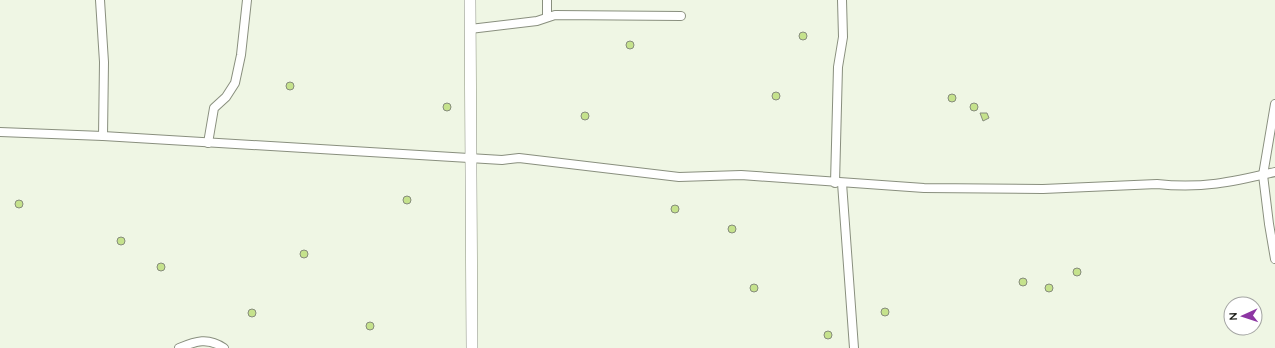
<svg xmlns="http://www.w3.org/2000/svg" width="1275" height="348" font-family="Quicksand,sans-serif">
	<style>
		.building { fill: #c5e28c; stroke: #868c7c }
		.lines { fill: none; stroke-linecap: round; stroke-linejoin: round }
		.street-casing { stroke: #898f7e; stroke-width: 10 }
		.secondary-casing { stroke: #898f7e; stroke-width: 12 }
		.street { stroke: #fff; stroke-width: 8 }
		.secondary { stroke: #fff; stroke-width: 11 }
	</style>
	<rect width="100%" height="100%" fill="#eff6e4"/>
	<g class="building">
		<circle cx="803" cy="36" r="4"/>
		<circle cx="630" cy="45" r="4"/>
		<circle cx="290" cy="86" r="4"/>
		<circle cx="776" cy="96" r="4"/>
		<circle cx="952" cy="98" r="4"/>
		<circle cx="974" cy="107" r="4"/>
		<circle cx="447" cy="107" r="4"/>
		<circle cx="585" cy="116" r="4"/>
		<path d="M980,113H987L989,118L983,121Z"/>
		<circle cx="407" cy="200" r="4"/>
		<circle cx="19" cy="204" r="4"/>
		<circle cx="675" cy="209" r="4"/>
		<circle cx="732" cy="229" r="4"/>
		<circle cx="121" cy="241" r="4"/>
		<circle cx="304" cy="254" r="4"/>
		<circle cx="161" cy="267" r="4"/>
		<circle cx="1077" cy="272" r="4"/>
		<circle cx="1023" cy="282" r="4"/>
		<circle cx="754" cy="288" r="4"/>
		<circle cx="1049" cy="288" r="4"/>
		<circle cx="885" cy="312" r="4"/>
		<circle cx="252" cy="313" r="4"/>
		<circle cx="370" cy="326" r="4"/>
		<circle cx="828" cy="335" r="4"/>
	</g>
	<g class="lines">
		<defs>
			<g id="street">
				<path d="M100,0L104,62L103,136"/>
				<path d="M547,0V16"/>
				<path d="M470,29L537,21L555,15L681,16"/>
				<path d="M1275,104L1263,175L1269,224L1275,259"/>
				<path d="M0,132L103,136L502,160L519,158L679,177L741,175L924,188L1043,189L1157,184C1201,189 1232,182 1275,172"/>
				<path d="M208,143L214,108L226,97L235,83L241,55L247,0"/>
				<path d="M835,183L838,67L843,37L842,0"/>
				<path d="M842,183L854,348"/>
				<path d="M179,348C196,341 208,337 224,348"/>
			</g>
			<path id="secondary" d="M470,0L472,348"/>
		</defs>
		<use href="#street" class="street-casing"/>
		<use href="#secondary" class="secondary-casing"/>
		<use href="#street" class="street"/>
		<use href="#secondary" class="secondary"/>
	</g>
	<g transform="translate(1243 316) rotate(267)"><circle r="19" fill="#ffffff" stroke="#a4a5a3"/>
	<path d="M0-3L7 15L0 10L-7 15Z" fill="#8d36a3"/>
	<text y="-6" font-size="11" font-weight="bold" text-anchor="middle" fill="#1c1e18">N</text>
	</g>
</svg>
